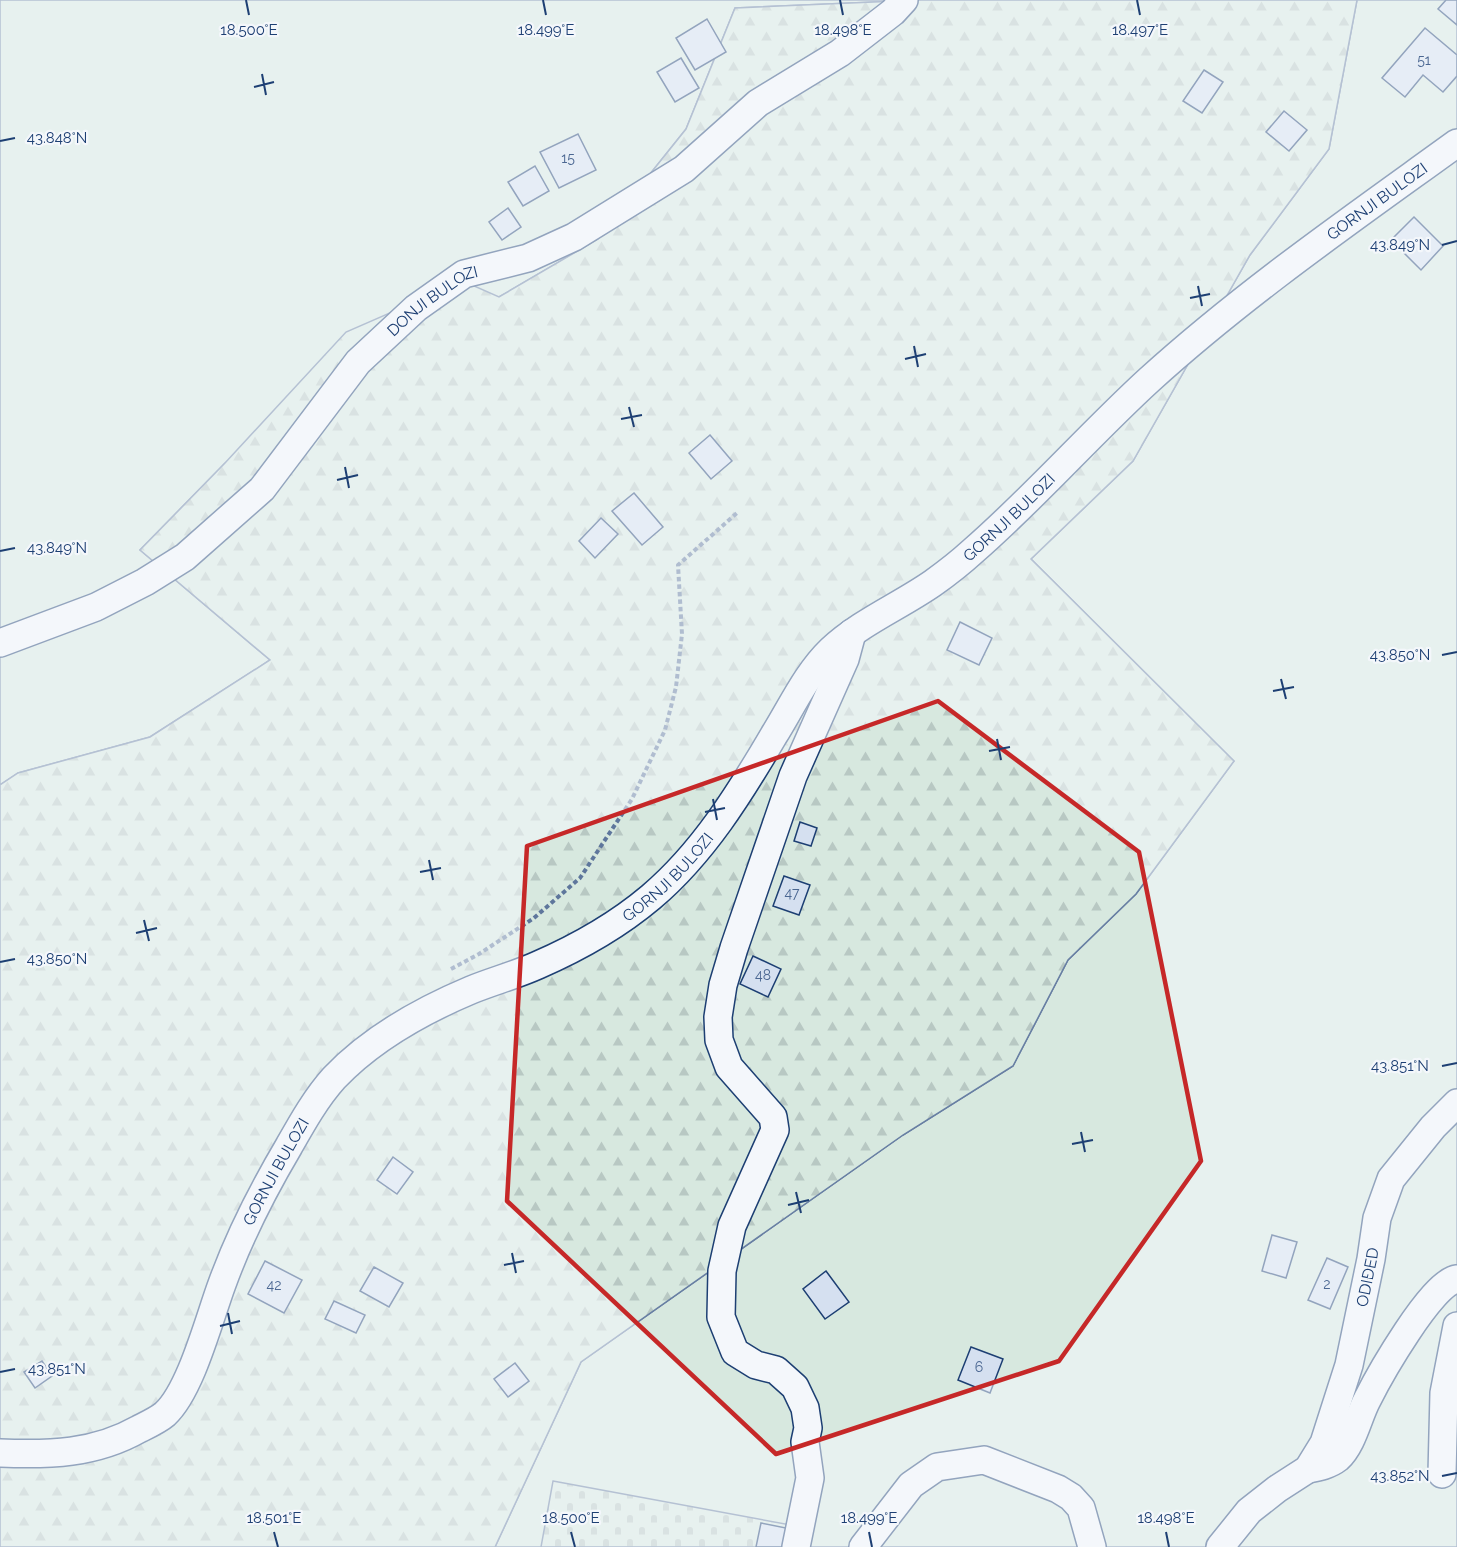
<svg xmlns="http://www.w3.org/2000/svg" width="1457" height="1547" font-family="Raleway,sans-serif">
	<style>
		.green { fill: #d7e8df; stroke: #687fa3; stroke-width: 1.5 }
		.forest { fill: url(#forest-firs); stroke: #687fa3; stroke-width: 1.5 }
		.cemetery { fill: url(#cemetery-stones); stroke: #687fa3; stroke-width: 1.5 }
		.building { fill: #d5e0f0; stroke: #1d3f73; stroke-width: 1.5 }
		.lines { fill: none; stroke-linecap: round; stroke-linejoin: round }
		.minor-casing { stroke: #1d3f73; stroke-width: 30 }
		.path { stroke: #5e769c; stroke-width: 4; stroke-dasharray: 4.5 3; stroke-linecap: butt }
		.minor { stroke: #f4f7fb; stroke-width: 27 }
		.marked { fill: none; stroke: #c62828; stroke-width: 4.5; stroke-linejoin: round }
		.ticks { fill: none; stroke: #1d3f73; stroke-width: 2 }
		.labels { text-anchor: middle; dominant-baseline: central; stroke-width: 4.5; stroke-linejoin: round; paint-order: stroke }
		.number-label { font-size: 14px; fill: #4b6792 }
		.street-label { font-size: 16px; fill: #1d3f73; stroke: #f4f7fb }
		.ticks-label { font-size: 15px; text-anchor: middle; fill: #1d3f73; stroke: #f4f7fb; stroke-width: 4.5; stroke-linejoin: round; paint-order: stroke }
	</style>
	<defs>
		<pattern id="forest-firs" width="22" height="20" patternUnits="userSpaceOnUse" patternTransform="scale(1.5)"><rect width="22" height="20" fill="#d7e8df"/><path d="M5 1l3.5 6h-7zM16 11l3.5 6h-7z" fill="#b8c8c3"/></pattern>
		<pattern id="cemetery-stones" width="16" height="16" patternUnits="userSpaceOnUse" patternTransform="scale(1.5)"><rect width="16" height="16" fill="#d7e8df"/><path d="M2 7V4a2 2 0 0 1 4 0v3zM10 15v-3a2 2 0 0 1 4 0v3z" fill="#b8c8c3"/></pattern>
	</defs>
	<rect width="100%" height="100%" fill="#f4f7fb"/>
	<g class="green">
		<path d="M0,0H921L735,8L686,129L598,239L499,297L225,463L140,550L270,660L150,737L18,773L0,785Z"/>
		<path d="M1357,0H1457V1547H495L581,1362L903,1135L1013,1066L1068,960L1136,894L1234,761L1031,559L1133,461L1250,255L1329,149Z"/>
	</g>
	<path class="forest" d="M921,0H1357L1329,149L1250,255L1133,461L1031,559L1234,761L1136,894L1068,960L1013,1066L903,1135L581,1362L495,1547H0V785L18,773L150,737L270,660L140,550L225,463L346,332L463,281L499,297L598,239L686,129L735,8Z"/>
	<path class="cemetery" d="M553,1481L791,1525L787,1547H541Z"/>
	<g class="building">
		<path d="M1446,0H1457V25L1438,9Z"/>
		<path d="M707,19L726,52L695,70L676,38Z"/>
		<path d="M1425,28L1457,55V76L1443,92L1423,75L1405,97L1382,78Z"/>
		<path d="M681,58L699,88L675,102L657,72Z"/>
		<path d="M1204,70L1223,82L1202,113L1183,101Z"/>
		<path d="M1284,111L1307,130L1289,151L1266,132Z"/>
		<path d="M578,134L596,170L559,188L540,152Z"/>
		<path d="M535,166L549,191L523,206L508,182Z"/>
		<path d="M508,208L521,227L502,240L489,222Z"/>
		<path d="M1414,217L1443,246L1421,270L1391,240Z"/>
		<path d="M710,435L732,461L711,479L689,453Z"/>
		<path d="M634,493L663,527L642,545L612,511Z"/>
		<path d="M601,518L618,534L595,558L579,541Z"/>
		<path d="M960,622L992,638L979,665L947,650Z"/>
		<path d="M800,822L817,828L811,846L794,841Z"/>
		<path d="M784,876L810,885L799,915L773,906Z"/>
		<path d="M753,956L781,969L768,997L740,984Z"/>
		<path d="M393,1157L413,1172L397,1194L377,1180Z"/>
		<path d="M1272,1235L1297,1242L1286,1278L1262,1271Z"/>
		<path d="M1327,1258L1348,1267L1330,1309L1308,1300Z"/>
		<path d="M265,1261L302,1280L284,1313L248,1294Z"/>
		<path d="M374,1267L403,1283L389,1307L360,1291Z"/>
		<path d="M826,1271L849,1302L825,1319L803,1289Z"/>
		<path d="M334,1301L365,1315L356,1333L325,1319Z"/>
		<path d="M971,1347L1003,1359L990,1393L958,1380Z"/>
		<path d="M42,1361L52,1376L35,1388L24,1372Z"/>
		<path d="M515,1363L529,1381L508,1397L494,1379Z"/>
		<path d="M761,1523L786,1528L783,1547H756Z"/>
	</g>
	<g class="lines">
		<defs>
			<g id="minor">
				<path id="s1" d="M0,643L96,607L145,582L185,557L262,489L358,362L416,308L464,274L528,258L574,237L684,169L758,103L840,53L893,12L904,0"/>
				<path id="s2" d="M0,1453C49,1455 95,1454 139,1429C147,1425 158,1420 165,1414C191,1390 209,1319 222,1284C239,1237 263,1190 289,1146C302,1123 316,1098 334,1078C371,1039 421,1011 471,990C493,981 516,975 538,965C577,948 619,924 651,897C703,853 740,793 774,735C792,706 807,673 831,650C861,622 900,606 933,583C947,573 961,562 973,551C1035,497 1089,435 1149,380C1245,293 1352,219 1457,143"/>
				<path d="M1308,1469C1319,1467 1329,1465 1338,1458C1353,1444 1358,1417 1367,1400C1379,1376 1432,1282 1457,1279"/>
				<path d="M1442,1474L1444,1393L1457,1326"/>
				<path d="M796,1547L810,1478L805,1442L808,1428L805,1408L795,1387L776,1370L756,1365L735,1352L721,1317L722,1271L732,1226L775,1130L773,1117L729,1067L719,1040L718,1017L723,985L734,948L793,776L845,659L852,633"/>
				<path d="M863,1547L911,1485L937,1467L984,1460L1058,1489L1071,1497L1081,1508L1092,1547"/>
				<path id="s3" d="M1220,1547L1249,1511L1277,1489L1308,1469L1324,1443L1349,1365L1371,1259L1377,1218L1391,1179L1433,1127L1457,1103"/>
			</g>
		</defs>
		<use href="#minor" class="minor-casing"/>
		<path class="path" d="M451,969L479,954L534,918L580,878L632,799L665,730L676,687L682,634L678,565L737,513"/>
		<use href="#minor" class="minor"/>
	</g>
	<path d="M0 0H1457V1547H0ZM938,701L1139,852L1201,1161L1059,1361L776,1454L507,1201L527,846Z" fill="#f4f7fb" fill-opacity=".55" fill-rule="evenodd"/>
	<path class="marked" d="M938,701L1139,852L1201,1161L1059,1361L776,1454L507,1201L527,846Z"/>
	<path class="ticks" d="M246,0L249,15M543,0L546,15M840,0L843,15M1137,0L1140,15M262,74L266,95M254,87L274,82M0,141L15,138M1442,245L1457,241M1198,286L1202,306M1190,298L1210,294M914,346L918,367M905,359L926,354M629,407L634,427M621,419L642,415M345,467L349,488M337,480L358,475M0,551L15,548M1442,655L1457,652M1281,679L1286,699M1273,691L1294,687M997,739L1001,760M989,751L1010,747M713,799L717,820M705,812L725,808M429,860L433,880M420,872L441,868M144,920L149,941M136,933L157,928M0,962L15,959M1442,1066L1457,1063M1081,1132L1085,1152M1072,1144L1093,1140M796,1192L801,1213M788,1205L809,1200M512,1253L516,1273M504,1265L524,1261M228,1313L232,1334M220,1326L240,1321M0,1372L15,1369M1442,1476L1457,1473M274,1532L278,1547M571,1532L575,1547M869,1532L872,1547M1166,1532L1169,1547"/>
	<g class="labels">
		<g class="number-label">
			<text x="1424" y="60">51</text>
			<text x="568" y="158">15</text>
			<text x="792" y="893">47</text>
			<text x="763" y="975">48</text>
			<text x="1327" y="1284">2</text>
			<text x="274" y="1285">42</text>
			<text x="979" y="1367">6</text>
		</g>
		<g class="street-label">
			<text stroke="none"><textPath href="#s2" startOffset="1935">GORNJI BULOZI</textPath></text>
			<text stroke="none"><textPath href="#s1" startOffset="564">DONJI BULOZI</textPath></text>
			<text stroke="none"><textPath href="#s2" startOffset="1449">GORNJI BULOZI</textPath></text>
			<text stroke="none"><textPath href="#s2" startOffset="945">GORNJI BULOZI</textPath></text>
			<text stroke="none"><textPath href="#s2" startOffset="441">GORNJI BULOZI</textPath></text>
			<text stroke="none"><textPath href="#s3" startOffset="321">ODIĐED</textPath></text>
		</g>
	</g>
	<g class="ticks-label">
		<text x="249" y="35">18.500°E</text>
		<text x="546" y="35">18.499°E</text>
		<text x="843" y="35">18.498°E</text>
		<text x="1140" y="35">18.497°E</text>
		<text x="57" y="143">43.848°N</text>
		<text x="1400" y="250">43.849°N</text>
		<text x="57" y="553">43.849°N</text>
		<text x="1400" y="660">43.850°N</text>
		<text x="57" y="964">43.850°N</text>
		<text x="1400" y="1071">43.851°N</text>
		<text x="57" y="1374">43.851°N</text>
		<text x="1400" y="1481">43.852°N</text>
		<text x="274" y="1523">18.501°E</text>
		<text x="571" y="1523">18.500°E</text>
		<text x="869" y="1523">18.499°E</text>
		<text x="1166" y="1523">18.498°E</text>
	</g>
</svg>
